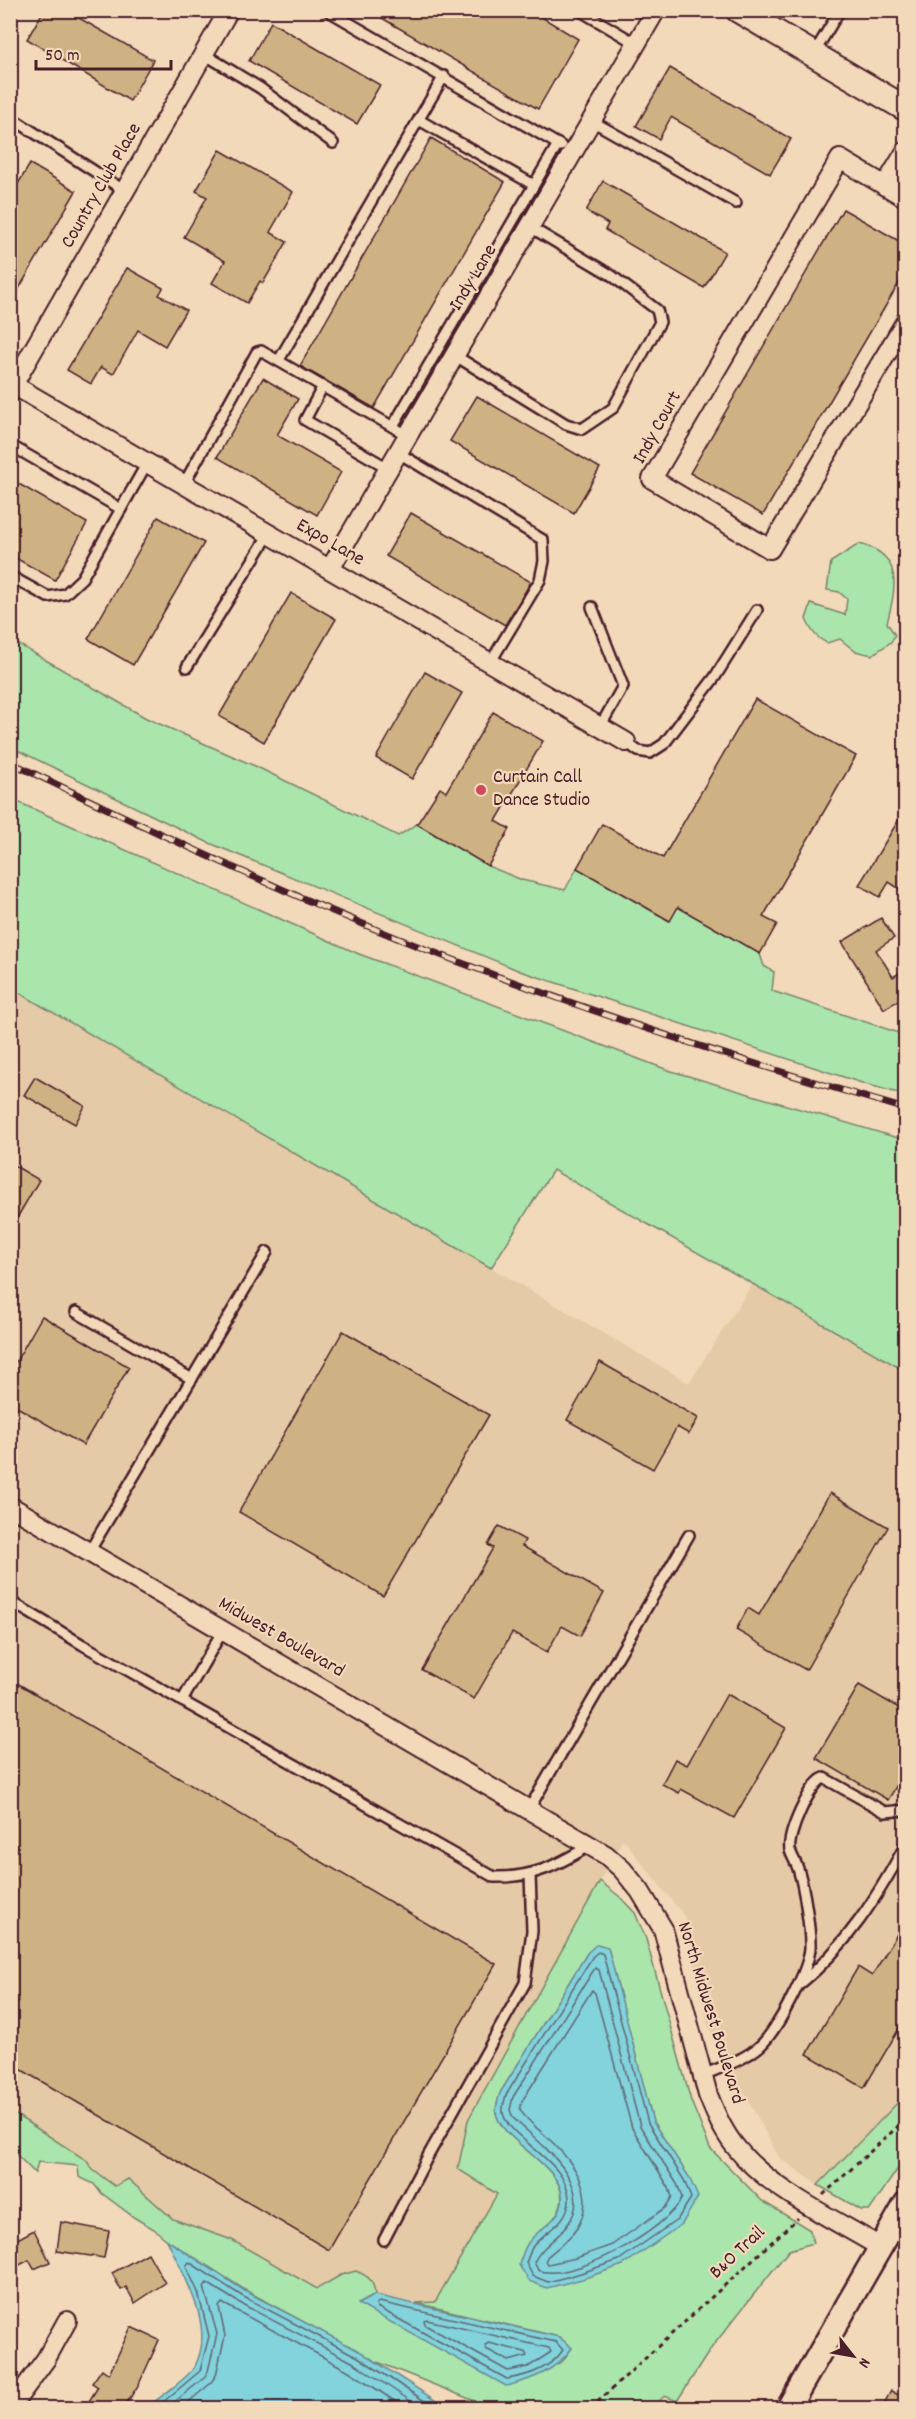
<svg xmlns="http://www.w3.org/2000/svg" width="916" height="2419" font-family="Dekko,sans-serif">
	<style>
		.built { fill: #e4caa6 }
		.green { fill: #aae5ab; stroke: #7a826b; stroke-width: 1.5; fill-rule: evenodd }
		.water { fill: #82d3dc; stroke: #6c8b95; stroke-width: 1.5 }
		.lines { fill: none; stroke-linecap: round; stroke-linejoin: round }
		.shore { stroke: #606772; stroke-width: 1.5 }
		.building { fill: #cfb284; stroke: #4a1f2b; stroke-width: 1.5 }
		.service-casing { stroke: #4a1f2b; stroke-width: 14 }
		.minor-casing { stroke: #4a1f2b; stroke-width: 22 }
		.tertiary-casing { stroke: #4a1f2b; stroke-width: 27 }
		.secondary-casing { stroke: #4a1f2b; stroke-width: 28 }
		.path { stroke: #4a1f2b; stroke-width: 3; stroke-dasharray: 4.5 4.5; stroke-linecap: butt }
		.service { stroke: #f1d9b9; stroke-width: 9 }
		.minor { stroke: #f1d9b9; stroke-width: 18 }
		.tertiary { stroke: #f1d9b9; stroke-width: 22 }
		.secondary { stroke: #f1d9b9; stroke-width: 24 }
		.rail-casing { stroke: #4a1f2b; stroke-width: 7 }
		.rail { stroke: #f1d9b9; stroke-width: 4.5; stroke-dasharray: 14; stroke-linecap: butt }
		.poi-dot { fill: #d1495b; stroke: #f1d9b9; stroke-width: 2 }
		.labels { text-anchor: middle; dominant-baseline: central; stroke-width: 4.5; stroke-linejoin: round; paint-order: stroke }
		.street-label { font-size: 20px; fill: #4a1f2b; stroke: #f1d9b9 }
		.poi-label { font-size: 20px; fill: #4a1f2b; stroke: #f1d9b9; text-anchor: start }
	</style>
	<rect width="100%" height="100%" fill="#f1d9b9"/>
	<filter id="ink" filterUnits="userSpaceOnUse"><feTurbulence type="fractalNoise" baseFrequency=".0167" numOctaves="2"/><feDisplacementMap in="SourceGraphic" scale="12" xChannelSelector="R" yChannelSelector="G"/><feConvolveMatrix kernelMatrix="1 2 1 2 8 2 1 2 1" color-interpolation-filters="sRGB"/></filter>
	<g filter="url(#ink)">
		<path class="built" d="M11,988L689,1383L753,1283L905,1371V2095L818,2185L779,2157L708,2025L685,1917L623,1839L468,2120L497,2194L435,2302L416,2303L375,2295L319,2304L11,2123Z"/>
		<g class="green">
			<path d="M859,544C904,554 896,588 887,623L895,635L891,642L872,655L855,651L840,639L827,643C815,637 811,630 806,619L811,604L845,615L847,599L839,592L827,590L831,562Z"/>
			<path d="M11,640L146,718L255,766L398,836L417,824L488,866L522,880L565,890L577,868L669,921L678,907L760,954L764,966L774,972L772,991L905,1035V1095L865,1084L520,971L207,842L11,747Z"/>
			<path d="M11,799L359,954L668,1070L905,1140V1371L553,1170L491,1268L11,988Z"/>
			<path d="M600,1881L620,1897L635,1913L646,1939L691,2101L710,2148L762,2201L810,2230L813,2243L789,2250L712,2347L677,2401L665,2396L650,2408H492L375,2361L245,2290L167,2240L154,2229L135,2218L100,2192L94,2184L79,2177L78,2166L38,2162L35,2173L11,2149L10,2111L86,2160L93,2170L115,2186L128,2179L173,2219L232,2240L317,2289L341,2275L356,2271C368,2276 374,2280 375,2295L359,2304L506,2385L562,2362L572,2348L559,2337L416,2303L435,2302L497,2194L458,2169L468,2120ZM608,1948L653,2122L689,2177L548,2225C598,2176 498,2147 496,2111C496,2105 499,2098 500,2093L588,1952Z"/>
			<path d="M905,2095V2158L870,2210H861L818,2185Z"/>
		</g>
		<g class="water">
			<path d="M597,1944L608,1947L653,2122L689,2177L698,2197L682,2224L623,2265L582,2279L547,2288L529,2281L519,2265C521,2258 524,2249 528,2243C539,2227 558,2223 562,2202C568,2167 497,2140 496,2111C496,2105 499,2098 500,2093L588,1952Z"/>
			<path d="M167,2240L245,2291L361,2352L447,2408H146C156,2400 191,2376 195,2366C216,2327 184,2276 167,2240Z"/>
			<path d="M375,2295L559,2337L572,2348C555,2371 534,2379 506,2386L358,2304Z"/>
		</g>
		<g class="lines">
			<g class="shore">
				<path d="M598,1952L603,1954L648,2123L684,2180L691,2198L677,2220L619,2260L581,2273L548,2282L533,2276L526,2263C528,2258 530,2251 533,2246C546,2230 568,2223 569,2200C570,2162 508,2139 503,2113C502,2107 505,2100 506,2095L593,1956Z"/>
				<path d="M595,1968L599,1970L640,2126L677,2184L682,2198C668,2229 571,2284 538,2270L534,2262C542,2245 558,2239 568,2224C597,2184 538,2142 513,2118L510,2110L513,2097Z"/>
				<path d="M592,1990L595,1993L632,2128L669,2188L672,2197L665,2208L612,2245L576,2258L548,2264L545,2262L547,2257C557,2248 570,2239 577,2228C598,2193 573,2162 549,2139C540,2130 525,2120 520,2109L522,2101Z"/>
				<path d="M379,2302L556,2342L563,2350C551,2368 527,2376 507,2379L377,2307L376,2304Z"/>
				<path d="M427,2320L549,2348L551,2352L528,2367L508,2371L425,2325L424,2321Z"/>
				<path d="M489,2343L525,2352L527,2356L509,2361L486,2349L485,2345Z"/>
				<path d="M156,2408L200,2371L209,2336L198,2292L186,2266L189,2262L242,2296L358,2357L435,2408"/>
				<path d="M167,2408L204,2378L208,2371L217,2334L204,2287L207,2283L238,2302L354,2363L421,2408"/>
				<path d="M181,2408L210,2384L216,2375L225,2336L219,2307L222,2303L349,2371L405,2408"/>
			</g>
		</g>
		<g class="building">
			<path d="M44,10H65L153,60L130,101L27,39Z"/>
			<path d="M368,10H530L578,39L538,109Z"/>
			<path d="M271,22L380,85L357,124L249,61Z"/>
			<path d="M670,68L791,139L770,174L671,117L659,139L636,126Z"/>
			<path d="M431,138L505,182L374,408L300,366Z"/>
			<path d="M220,150L293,192L270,232L287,242L263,283L260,281L247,303L212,283L225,261L184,237L207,197L196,191Z"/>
			<path d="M30,164L76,191L10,304V197Z"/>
			<path d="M603,181L725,252L704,288L605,230L608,224L586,211Z"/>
			<path d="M843,209L906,245V271L763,515L690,473Z"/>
			<path d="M127,268L163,288L159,295L186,310L165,346L138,330L113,374L101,367L91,384L67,370Z"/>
			<path d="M263,378L298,399L277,435L341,472L317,515L217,457Z"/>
			<path d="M477,396L600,468L574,513L450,441Z"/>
			<path d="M10,479L87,523L55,580L10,555Z"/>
			<path d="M411,513L531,582L505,625L386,556Z"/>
			<path d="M158,517L204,543L133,665L88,639Z"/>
			<path d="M291,593L336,619L264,742L219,716Z"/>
			<path d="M425,672L462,693L412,779L376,758Z"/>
			<path d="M755,699L856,756L763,917L777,924L760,954L678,907L670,921L577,868L602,824L663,858Z"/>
			<path d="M493,712L543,741L496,821L510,829L488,866L417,824L440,788L446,792Z"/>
			<path d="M906,808V893L889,882L880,897L859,885Z"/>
			<path d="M881,918L894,938L876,950L893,977L906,969V996L884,1009L842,942Z"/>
			<path d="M35,1077L85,1106L75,1124L24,1095Z"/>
			<path d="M10,1163L39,1180L10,1230Z"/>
			<path d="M42,1316L129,1367L83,1445L10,1403V1372Z"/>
			<path d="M343,1331L489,1415L383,1596L239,1512Z"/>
			<path d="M600,1362L698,1418L689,1434L677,1427L653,1469L567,1420Z"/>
			<path d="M830,1493L888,1527L806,1670L736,1630L748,1608L759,1615Z"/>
			<path d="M499,1526L525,1540L522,1546L604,1593L580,1636L562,1626L547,1652L512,1633L474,1699L422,1670L493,1548L488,1545Z"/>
			<path d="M10,1679L496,1964L329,2250L10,2063Z"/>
			<path d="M859,1685L906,1712V1770L888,1800L816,1758Z"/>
			<path d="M727,1694L786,1728L734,1818L681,1789L679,1793L662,1784L675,1759L687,1765Z"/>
			<path d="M906,1919V2017L864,2088L807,2054L858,1967L872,1976Z"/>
			<path d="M61,2222L109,2231L104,2258L57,2251Z"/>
			<path d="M34,2230L50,2262L34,2269L29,2260L10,2270V2243Z"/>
			<path d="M148,2253L165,2283L135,2303L126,2287L121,2290L112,2273Z"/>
			<path d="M131,2327L159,2340L139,2384L123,2409H84L98,2387L92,2383L102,2369L109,2374Z"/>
			<path d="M891,2391L906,2399V2409H881Z"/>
		</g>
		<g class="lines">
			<defs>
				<g id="service">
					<path d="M327,10L561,146"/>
					<path d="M579,10L637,44"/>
					<path d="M204,54L260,88L333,143"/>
					<path d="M813,55L840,10"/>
					<path d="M10,117L125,191"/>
					<path d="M419,120L534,185"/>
					<path d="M592,121L736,203"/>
					<path d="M454,355L566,424L582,429L613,408L660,322L657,310L611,275L530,227"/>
					<path d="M279,360L444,76"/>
					<path d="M323,386L305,420L388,468"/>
					<path d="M393,426L558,144"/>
					<path d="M10,445L121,509"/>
					<path d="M397,452L543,540L544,561L540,580L490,663"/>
					<path d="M184,484L257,352L261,351L407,435"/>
					<path d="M10,576L48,597L65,594L82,578L147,463"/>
					<path d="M592,607L623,686L600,727"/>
					<path d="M187,667L269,534"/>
					<path d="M626,742L638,751L650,753L664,744L715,677L757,610"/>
					<path d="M76,1312L192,1379"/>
					<path d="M89,1552L267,1252"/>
					<path d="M10,1601L83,1645L494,1877C535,1878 557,1865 591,1845"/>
					<path d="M182,1701L223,1630"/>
					<path d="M529,1809L689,1535"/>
					<path d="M800,1984C846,1947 878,1896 906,1844"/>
					<path d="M703,2075C722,2067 744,2060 760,2046C776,2032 812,1966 810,1944C810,1927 804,1888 799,1872C797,1864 792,1857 790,1850C787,1835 810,1783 824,1778L885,1812L906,1810"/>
					<path d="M384,2240L428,2156L525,1983L532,1931L530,1875"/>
				</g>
				<g id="minor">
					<path d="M885,186L906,151"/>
					<path d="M906,198L840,159L652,479L770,549L906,321"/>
					<path d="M10,383L626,742"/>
					<path d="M13,385L229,10"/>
					<path d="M330,569L656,10"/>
					<path d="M10,1506L606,1855L622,1869L640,1891L663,1929L708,2095C716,2115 724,2134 739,2151C770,2189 837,2221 880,2247"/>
					<path d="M10,2408L46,2359L67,2321"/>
				</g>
				<path id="tertiary" d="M788,2408L906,2203"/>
				<path id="secondary" d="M738,10L906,109"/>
			</defs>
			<use href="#service" class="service-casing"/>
			<use href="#minor" class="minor-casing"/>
			<use href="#tertiary" class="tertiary-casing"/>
			<use href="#secondary" class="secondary-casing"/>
			<g class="path">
				<path d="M823,2195L906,2119"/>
				<path d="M591,2408L798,2218"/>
			</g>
			<use href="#service" class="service"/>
			<use href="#minor" class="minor"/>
			<use href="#tertiary" class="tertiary"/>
			<use href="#secondary" class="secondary"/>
			<defs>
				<path id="rail" d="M10,762C138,824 266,885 397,938C564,1004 733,1059 906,1109"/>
			</defs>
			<use href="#rail" class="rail-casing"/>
			<use href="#rail" class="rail"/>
		</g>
	</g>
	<circle class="poi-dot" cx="481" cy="790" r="6"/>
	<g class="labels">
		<g class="street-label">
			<text transform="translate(102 186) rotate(-60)">Country Club Place</text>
			<text transform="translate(474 278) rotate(-59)">Indy Lane</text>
			<text transform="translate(658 428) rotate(-61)">Indy Court</text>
			<text transform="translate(330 543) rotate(30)">Expo Lane</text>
			<text transform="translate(281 1638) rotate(30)">Midwest Boulevard</text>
			<text transform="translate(710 2013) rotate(73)">North Midwest Boulevard</text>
			<text transform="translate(738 2253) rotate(-43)">B&amp;O Trail</text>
		</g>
		<g class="poi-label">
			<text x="493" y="778">Curtain Call<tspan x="493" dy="23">Dance Studio</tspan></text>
		</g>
	</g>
	<rect width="916" height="2419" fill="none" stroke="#f1d9b9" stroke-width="36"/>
	<rect x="18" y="18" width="880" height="2383" fill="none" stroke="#4a1f2b" stroke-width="2" filter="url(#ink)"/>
	<g transform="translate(853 2356) rotate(121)" stroke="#f1d9b9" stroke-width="4.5" paint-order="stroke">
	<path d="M0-4.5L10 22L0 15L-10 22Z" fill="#4a1f2b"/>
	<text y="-9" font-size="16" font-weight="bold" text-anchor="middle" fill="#4a1f2b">N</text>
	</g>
	<path d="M36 60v9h135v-9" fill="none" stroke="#4a1f2b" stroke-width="3"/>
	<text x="45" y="60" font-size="18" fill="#4a1f2b" stroke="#f1d9b9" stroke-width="4.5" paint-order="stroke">50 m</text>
</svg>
